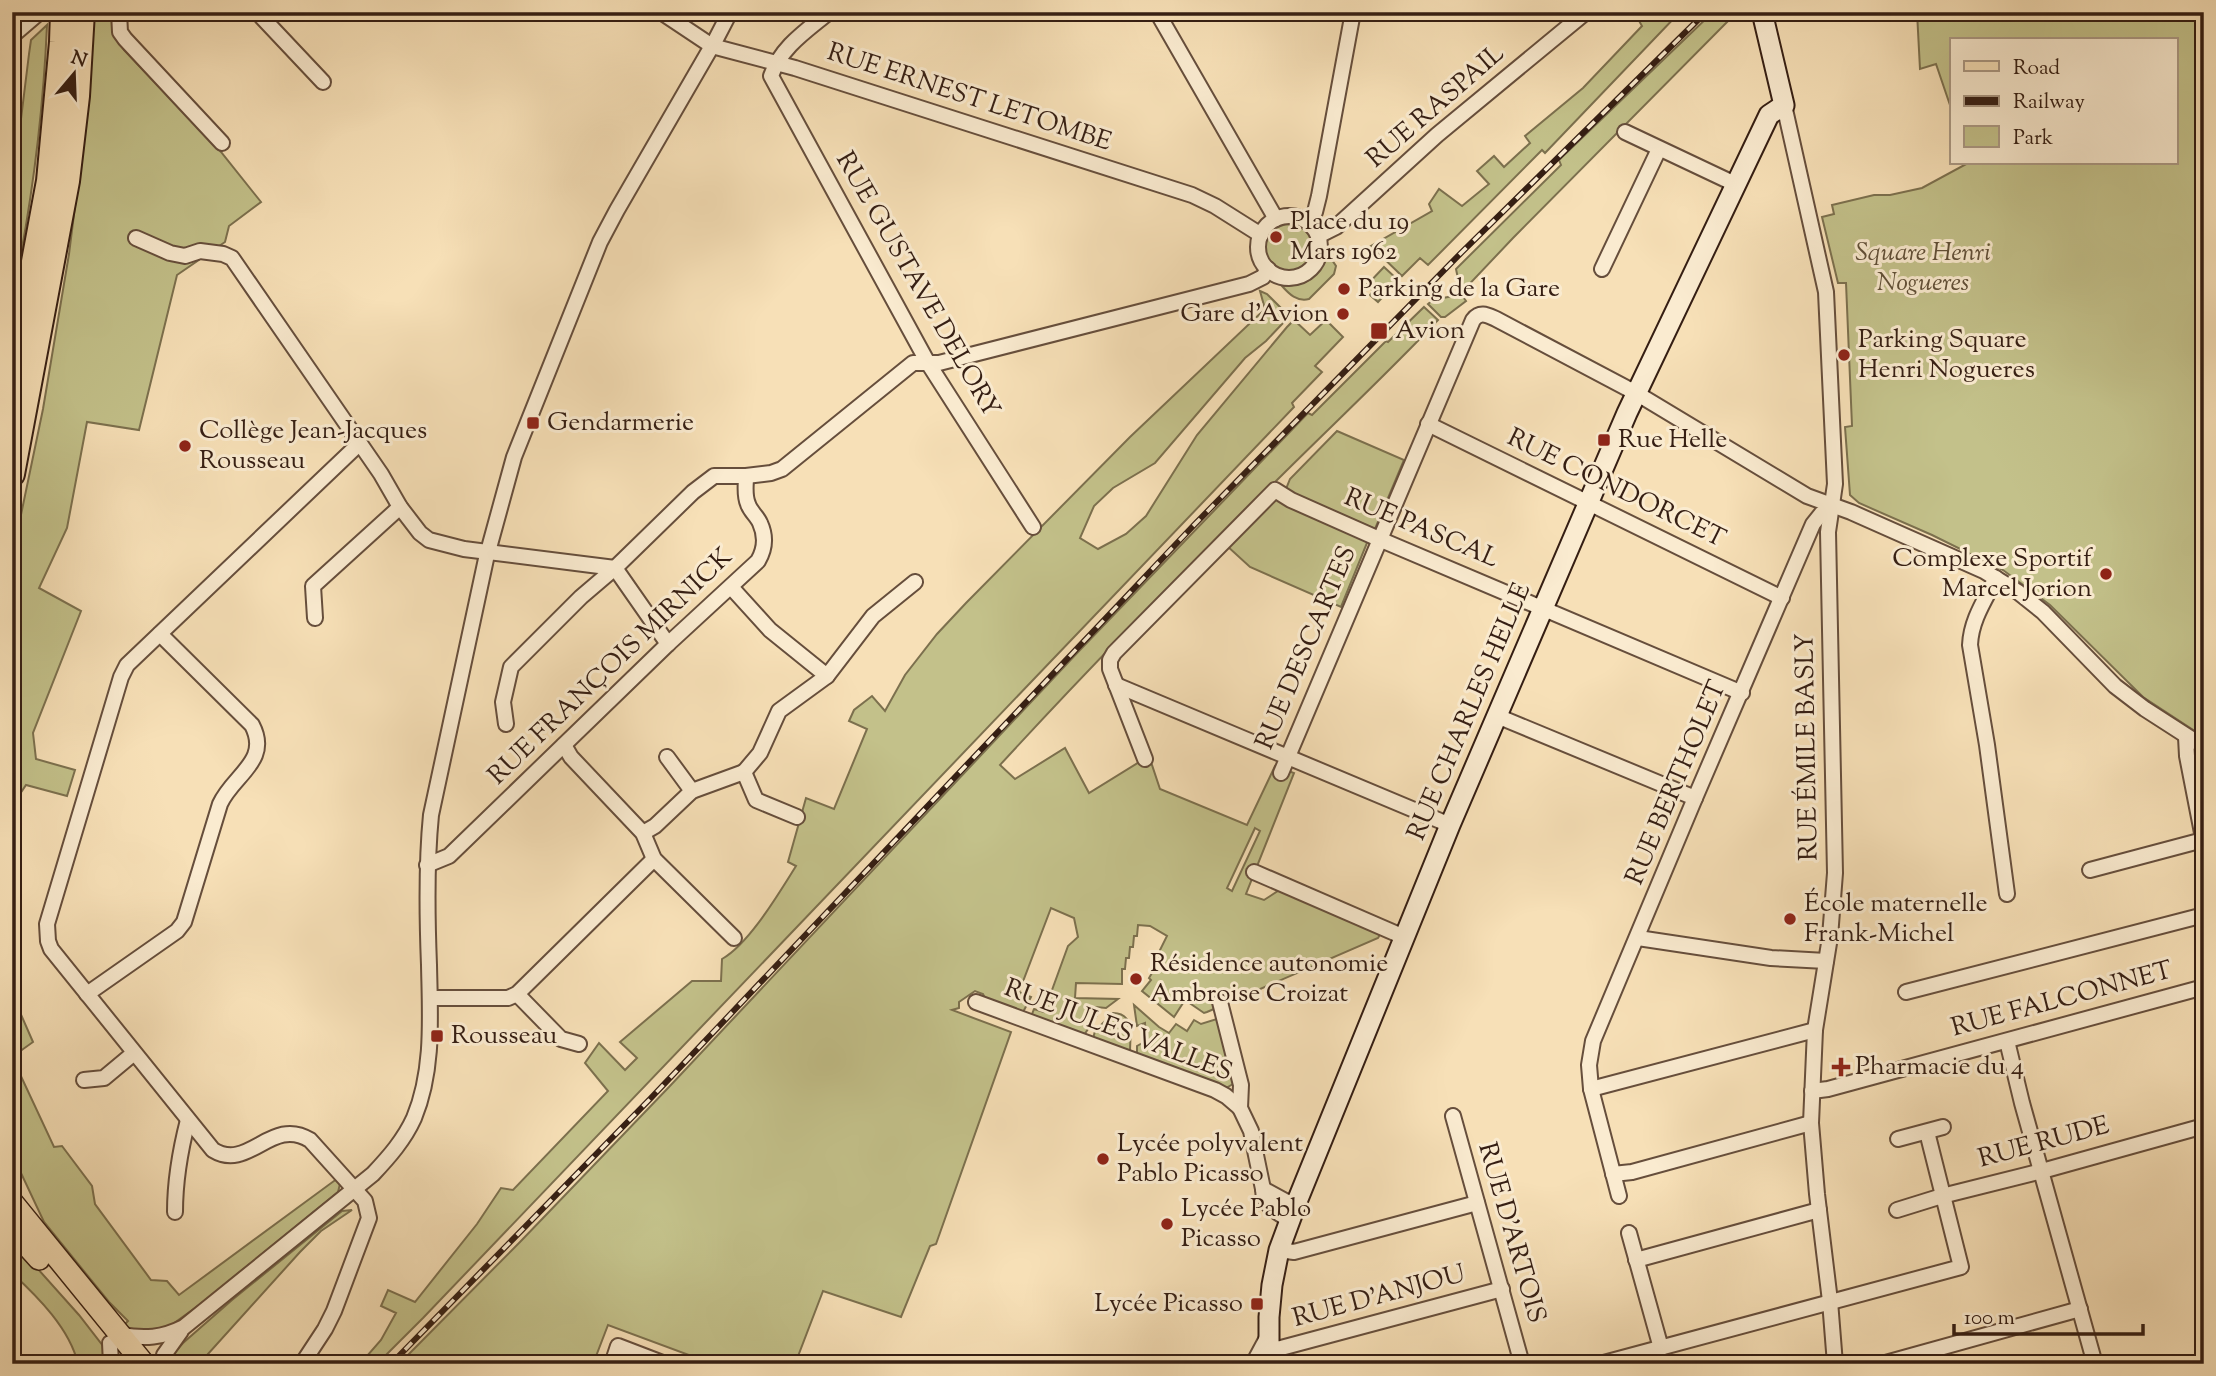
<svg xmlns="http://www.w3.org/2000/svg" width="2216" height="1376" font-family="'Sorts Mill Goudy',serif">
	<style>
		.green { fill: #c3c18a; stroke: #7c704e; stroke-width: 2; fill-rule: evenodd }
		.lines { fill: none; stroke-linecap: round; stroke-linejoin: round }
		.street-casing { stroke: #664e3c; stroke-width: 18 }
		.secondary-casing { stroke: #351e13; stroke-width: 23 }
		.primary-casing { stroke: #351e13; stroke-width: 24 }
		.highway-casing { stroke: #351e13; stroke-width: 28 }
		.street { stroke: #faebd0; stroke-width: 14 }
		.secondary { stroke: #faebd0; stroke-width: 19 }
		.primary { stroke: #f7e0b7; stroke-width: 21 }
		.highway { stroke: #f7e0b7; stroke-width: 24 }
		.rail-casing { stroke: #351e13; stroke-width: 6 }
		.rail { stroke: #faebd0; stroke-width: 3.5; stroke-dasharray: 10; stroke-linecap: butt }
		.poi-dot { fill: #8f2418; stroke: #faebd0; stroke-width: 2.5 }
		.labels { text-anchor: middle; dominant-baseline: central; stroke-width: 6; stroke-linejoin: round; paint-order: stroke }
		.street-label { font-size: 26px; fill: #351e13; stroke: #faebd0 }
		.poi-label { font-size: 26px; fill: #351e13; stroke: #faebd0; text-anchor: start }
		.park-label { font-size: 26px; font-style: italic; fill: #604f37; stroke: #faebd0 }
	</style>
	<rect width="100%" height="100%" fill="#f7e0b7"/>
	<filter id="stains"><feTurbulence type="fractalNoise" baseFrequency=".00286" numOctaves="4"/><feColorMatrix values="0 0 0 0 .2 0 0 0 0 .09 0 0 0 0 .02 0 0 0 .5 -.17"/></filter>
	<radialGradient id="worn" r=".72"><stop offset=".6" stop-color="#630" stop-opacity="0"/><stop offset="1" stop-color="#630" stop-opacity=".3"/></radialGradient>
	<g class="green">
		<path d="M93,12H115L113,32L124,50L221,152L261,202L229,226L225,242L177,275L139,430L87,422L67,528L39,588L81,611L33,733L36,759L75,770L67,796L26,785L12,806V558L43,409L69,254L87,111Z"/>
		<path d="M1646,12H1680L1545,153L1542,150L1428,265L1420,258L1402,276L1371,246L1432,211L1429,204L1439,189L1462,206L1489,184L1477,171L1494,156L1504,167L1530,143L1525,136L1583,88L1642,26L1638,19Z"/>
		<path d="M1713,12H1737L1513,238L1461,293L1456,269L1561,165L1559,160Z"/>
		<path d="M1917,12H2204V737L2143,697L2050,605L2003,570L1932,535L1859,503L1850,495L1845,427L1852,426L1846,283H1838L1822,217L1834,214L1832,205L1874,195H1890L1922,188L1968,163H2176V40H1952V111L1936,64L1920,69Z"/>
		<path d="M47,25C43,118 31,209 12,300V192L29,54L31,40Z"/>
		<path d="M1286,224C1339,227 1301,298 1270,264C1262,255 1264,243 1269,233L1276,241L1279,239L1275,228Z"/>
		<path d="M1326,251L1336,266L1334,274L1309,299C1297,302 1289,294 1282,286C1306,286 1323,276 1326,251Z"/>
		<path d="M1384,267L1398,280L1378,302L1370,295L1373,291L1368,286L1364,289L1360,285L1363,282L1367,285Z"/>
		<path d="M1260,291L1267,294L1283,310V323L1266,341L1245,358L1155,463L1113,488L1094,506L1080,538L1098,549L1126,534L1146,516L1197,435L1287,327L1294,320L1310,335L1326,320L1343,337L1315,366L1322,372L1292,403L1294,407L423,1318L377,1364H360L381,1340L396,1313L381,1306L388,1290L415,1302L477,1224L501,1188L513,1190L608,1091L585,1063L599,1043L625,1070L637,1058L620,1042L692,981H721L722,959C749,944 779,893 796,866L788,862L806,798L834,809L867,729L849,721L854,710L872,696L885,711L905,675L937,634L966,603L1130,437L1265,309Z"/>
		<path d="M1453,296L1463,297L1466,301L1445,317H1441L1428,304L1433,300Z"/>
		<path d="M1424,307L1438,320C1385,376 1329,428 1275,482C1181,574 1089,668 1000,765L1015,779L1065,748L1089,793L1149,756L1160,789L1247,825L1275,766L1294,773L1246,894L1264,900L1281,889L1381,933L1378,938L1207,1012L1204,1013L1185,1000L1174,1017L1142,991L1151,980L1149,978L1155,968L1153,966L1159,958L1157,956L1167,936L1150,926L1138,925L1137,936H1134L1133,947H1130L1129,958H1126L1125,969H1122V984L1076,983L1075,998L1118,999L1106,1008L1096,1007L1089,1016L1096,1017L1084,1035L1031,1017L1034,1009L1044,1012L1068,946L1078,937L1074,918L1051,908L1019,992L1031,997L1022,1014L987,1002L983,994L975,991L959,1002V1008L952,1010L1011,1032L936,1244L930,1246L901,1317L823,1291L795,1364H713L608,1325L593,1364H399L520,1242L669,1087L1079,651L1308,413L1312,415L1386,341L1388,342ZM1255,828L1260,831L1232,891L1227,888Z"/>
		<path d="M1337,431L1404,460L1375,529L1288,491L1286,489L1290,479Z"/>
		<path d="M1275,499L1369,538L1341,607L1250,567L1226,545Z"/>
		<path d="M12,994L33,1042L12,1057L54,1147L62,1146L92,1186L95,1204L151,1280L167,1281L179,1295L338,1178L340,1184L338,1192L202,1303L170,1326L154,1334L131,1332L123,1326L128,1321L109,1302L44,1222L12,1154Z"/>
		<path d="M1134,1005L1159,1027L1169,1033L1176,1024L1187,1031L1194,1020L1201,1024L1220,1018L1233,1084L1226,1088L1137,1055V1046L1146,1041L1145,1023L1137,1026Z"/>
		<path d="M1113,1013C1135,1013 1130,1036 1130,1052L1093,1039L1095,1031Z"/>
		<path d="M352,1210L321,1231L300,1252L199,1364H173L175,1352L183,1343L232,1300L342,1211Z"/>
		<path d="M12,1240L79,1315L103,1346L107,1364H78C70,1329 38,1297 12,1273Z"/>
	</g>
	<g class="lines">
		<defs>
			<g id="street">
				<path d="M119,12L120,32L125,39L222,143"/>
				<path d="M257,12L323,82"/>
				<path d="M661,12L712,46L795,68L1192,195L1215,206L1261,235"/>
				<path d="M829,12C806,31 781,47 771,76L928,363L1033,527"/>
				<path d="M1157,12L1276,219"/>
				<path d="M12,36L40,12"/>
				<path d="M1784,105L1826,292L1835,484L1828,532L1835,873L1830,937L1815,1030L1811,1123L1817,1194L1830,1301L1835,1364"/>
				<path d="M1625,132L1735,184"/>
				<circle cx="1289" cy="247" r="31"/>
				<path d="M1309,223L1315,212L1319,196L1353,12"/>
				<path d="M1318,236L1336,227L1437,135L1586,12"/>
				<path d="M136,238L170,253L185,256L200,251L223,254L232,258L381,474L400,507L420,533L429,540L464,549L615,568"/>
				<path d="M1602,269L1659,149"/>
				<path d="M1428,424L1782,598"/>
				<path d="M615,568L668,644"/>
				<path d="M1996,578C1985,600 1971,620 1970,645L1987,745L2007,894"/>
				<path d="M731,587L770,630L827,676"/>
				<path d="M315,618L313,586L400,507"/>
				<path d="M1116,685L1450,825"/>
				<path d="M1497,716L1695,798"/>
				<path d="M506,724L503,702L511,667L581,597L615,568L693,492L714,476H746L771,473L782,469L913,363H939L1249,284L1263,277L1268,269"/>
				<path d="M2186,737L2187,756L2204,843"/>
				<path d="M564,745L571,757L643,833L654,859L734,938"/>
				<path d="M667,757L692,791"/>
				<path d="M1145,759L1110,669V660L1114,653L1275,490L1291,500L1379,539L1742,693"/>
				<path d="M744,772L760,753L779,711L827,676L873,616L915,582"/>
				<path d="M744,772L756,800L797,817"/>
				<path d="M1281,773L1473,320C1480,311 1487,315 1496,319L1636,393L1807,496L1851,512L1984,571L2018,592L2043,612L2115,686L2145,709L2204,747"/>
				<path d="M643,833L655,826L692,791L744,772"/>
				<path d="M427,865L449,856L668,644L758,561C765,549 766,536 760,523C757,516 750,511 748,504C744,495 746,486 746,476"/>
				<path d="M2090,870L2203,840"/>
				<path d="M1254,872L1404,937"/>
				<path d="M1638,938L1771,958L1826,961"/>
				<path d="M1906,992L2204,915"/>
				<path d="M87,994L177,931L184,922L220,804C233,775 271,761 252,725L160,634"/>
				<path d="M517,994L561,1039L579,1044"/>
				<path d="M430,998H508L517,994L654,859"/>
				<path d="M976,1002L1215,1090L1226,1096L1240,1108"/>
				<path d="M1220,1002L1241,1085L1240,1108L1251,1131L1263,1189C1263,1206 1276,1212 1290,1220"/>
				<path d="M2007,1041L2022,1103L2095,1364"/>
				<path d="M84,1080L104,1078L134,1053"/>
				<path d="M1591,1089L1815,1030"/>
				<path d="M1812,1091L1828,1089L2204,987"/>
				<path d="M1453,1116L1522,1364"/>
				<path d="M1898,1139L1943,1127"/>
				<path d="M1613,1174L1632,1172L1811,1123"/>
				<path d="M1263,1189L1285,1201L1296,1204"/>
				<path d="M1619,1196L1591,1089L1589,1065L1593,1041L1695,798L1813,524L1821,514L1832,506"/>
				<path d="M1897,1210L1942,1196L2042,1171L2204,1126"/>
				<path d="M175,1212C175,1181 180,1151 188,1120"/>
				<path d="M1629,1233L1661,1348"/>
				<path d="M1279,1250L1294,1252L1477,1203"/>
				<path d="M1636,1260L1819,1210"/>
				<path d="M121,1335C145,1339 162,1338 184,1327L373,1174C389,1157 404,1140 414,1118C434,1070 430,1016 429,965C427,915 426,865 431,815L486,559L514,457L600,242L617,210L716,39L730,12"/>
				<path d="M110,1343L111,1364"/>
				<path d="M1268,1349L1281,1348L1502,1289"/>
				<path d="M163,1364L164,1355L181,1331"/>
				<path d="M302,1364L325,1329L334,1311L369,1218L365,1201L310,1140C271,1116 249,1172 213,1150L51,949L48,941L47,924L121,677L127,665L360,443"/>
				<path d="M612,1364L618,1346L665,1364"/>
				<path d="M1253,1364L1268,1336"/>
				<path d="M1600,1364L1961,1267L1927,1132"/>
				<path d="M1882,1364L2080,1309"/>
			</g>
			<path id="secondary" d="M1269,1364V1317L1272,1285L1279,1250L1296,1204L1450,825L1627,413L1769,115L1784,105L1762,12"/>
			<g id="primary">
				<path d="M12,1202L144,1364"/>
				<path d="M12,1229L39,1259"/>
			</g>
			<g id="highway">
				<path d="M12,380L49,181L62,42L63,12"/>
				<path d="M12,474L67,181L77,96L82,12"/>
			</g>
		</defs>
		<use href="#street" class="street-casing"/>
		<use href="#secondary" class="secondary-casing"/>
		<use href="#primary" class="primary-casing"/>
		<use href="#highway" class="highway-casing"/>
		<use href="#street" class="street"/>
		<use href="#secondary" class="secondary"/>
		<use href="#primary" class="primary"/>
		<use href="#highway" class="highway"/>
		<defs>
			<path id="rail" d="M391,1364L650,1099L1195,524L1462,252L1706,12"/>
		</defs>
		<use href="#rail" class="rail-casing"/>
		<use href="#rail" class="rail"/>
	</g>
	<g class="poi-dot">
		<circle cx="1276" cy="237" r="7"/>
		<circle cx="1344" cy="289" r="7"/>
		<circle cx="1343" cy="314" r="7"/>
		<rect x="1370" y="322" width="18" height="18" rx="3.5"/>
		<circle cx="1844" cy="355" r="7"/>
		<rect x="526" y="416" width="14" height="14" rx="3.5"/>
		<rect x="1597" y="433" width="14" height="14" rx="3.5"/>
		<circle cx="185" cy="446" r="7"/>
		<circle cx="2106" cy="574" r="7"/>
		<circle cx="1790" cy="919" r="7"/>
		<circle cx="1136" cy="979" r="7"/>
		<rect x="430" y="1029" width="14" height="14" rx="3.5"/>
		<path d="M1837.5 1056.5h7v7h7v7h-7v7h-7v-7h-7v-7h7z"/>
		<circle cx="1103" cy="1159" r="7"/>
		<circle cx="1167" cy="1224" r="7"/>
		<rect x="1250" y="1297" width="14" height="14" rx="3.5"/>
	</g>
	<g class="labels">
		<g class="street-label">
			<text transform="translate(969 98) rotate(18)">RUE ERNEST LETOMBE</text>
			<text transform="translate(1436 107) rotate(-41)">RUE RASPAIL</text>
			<text transform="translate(917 285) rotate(60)">RUE GUSTAVE DELORY</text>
			<text transform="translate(1616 489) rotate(26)">RUE CONDORCET</text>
			<text transform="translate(1421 529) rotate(23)">RUE PASCAL</text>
			<text transform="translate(1307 648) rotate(-67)">RUE DESCARTES</text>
			<text transform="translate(611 667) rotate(-44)">RUE FRANÇOIS MIRNICK</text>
			<text transform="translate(1470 712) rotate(-67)">RUE CHARLES HELLE</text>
			<text transform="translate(1808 747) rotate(-91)">RUE ÉMILE BASLY</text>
			<text transform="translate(1677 783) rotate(-67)">RUE BERTHOLET</text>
			<text transform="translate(2062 1000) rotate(-15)">RUE FALCONNET</text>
			<text transform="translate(1118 1031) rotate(21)">RUE JULES VALLES</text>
			<text transform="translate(2044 1143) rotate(-15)">RUE RUDE</text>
			<text transform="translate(1511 1233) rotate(74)">RUE D'ARTOIS</text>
			<text transform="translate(1379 1297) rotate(-15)">RUE D'ANJOU</text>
		</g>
		<g class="poi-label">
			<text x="1290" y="222">Place du 19<tspan x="1290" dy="30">Mars 1962</tspan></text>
			<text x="1358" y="289">Parking de la Gare</text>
			<text x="1329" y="314" text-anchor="end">Gare d'Avion</text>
			<text x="1395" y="331">Avion</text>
			<text x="1858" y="340">Parking Square<tspan x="1858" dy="30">Henri Nogueres</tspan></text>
			<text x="547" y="423">Gendarmerie</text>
			<text x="199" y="431">Collège Jean-Jacques<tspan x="199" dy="30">Rousseau</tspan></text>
			<text x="1618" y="440">Rue Helle</text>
			<text x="2092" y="559" text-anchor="end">Complexe Sportif<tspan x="2092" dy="30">Marcel Jorion</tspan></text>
			<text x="1804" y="904">École maternelle<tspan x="1804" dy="30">Frank-Michel</tspan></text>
			<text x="1150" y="964">Résidence autonomie<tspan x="1150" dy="30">Ambroise Croizat</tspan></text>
			<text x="451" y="1036">Rousseau</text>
			<text x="1855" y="1067">Pharmacie du 4</text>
			<text x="1117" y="1144">Lycée polyvalent<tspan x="1117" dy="30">Pablo Picasso</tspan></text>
			<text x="1181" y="1209">Lycée Pablo<tspan x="1181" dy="30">Picasso</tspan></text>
			<text x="1243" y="1304" text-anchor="end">Lycée Picasso</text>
		</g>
		<g class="park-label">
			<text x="1923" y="253">Square Henri<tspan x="1923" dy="30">Nogueres</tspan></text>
		</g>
	</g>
	<rect width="2216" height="1376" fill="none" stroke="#f7e0b7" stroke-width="42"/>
	<rect x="14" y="14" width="2188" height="1348" fill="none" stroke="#351e13" stroke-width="3.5"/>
	<rect x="21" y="21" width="2174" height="1334" fill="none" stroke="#351e13" stroke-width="2"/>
	<rect x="1950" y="38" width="228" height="126" fill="#faebd0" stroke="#ab9984" stroke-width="2"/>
	<rect x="1964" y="61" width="35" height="10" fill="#f7e0b7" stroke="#ab9984" stroke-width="2"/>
	<text x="2013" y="74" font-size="21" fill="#351e13">Road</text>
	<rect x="1964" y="96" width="35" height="10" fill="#351e13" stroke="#ab9984" stroke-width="2"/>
	<text x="2013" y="108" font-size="21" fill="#351e13">Railway</text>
	<rect x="1964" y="126" width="35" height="21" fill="#c3c18a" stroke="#ab9984" stroke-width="2"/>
	<text x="2013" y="144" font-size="21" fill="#351e13">Park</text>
	<g transform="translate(74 74) rotate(19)" stroke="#faebd0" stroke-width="5" paint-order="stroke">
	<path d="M0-5L12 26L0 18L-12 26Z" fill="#351e13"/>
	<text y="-10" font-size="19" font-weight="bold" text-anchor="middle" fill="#351e13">N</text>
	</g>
	<path d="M1954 1324v10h189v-10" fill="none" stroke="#351e13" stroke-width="3.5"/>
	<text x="1964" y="1324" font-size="21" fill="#351e13" stroke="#faebd0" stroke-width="5" paint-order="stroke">100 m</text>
	<rect width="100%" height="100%" filter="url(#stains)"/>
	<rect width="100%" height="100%" fill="url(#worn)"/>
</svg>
